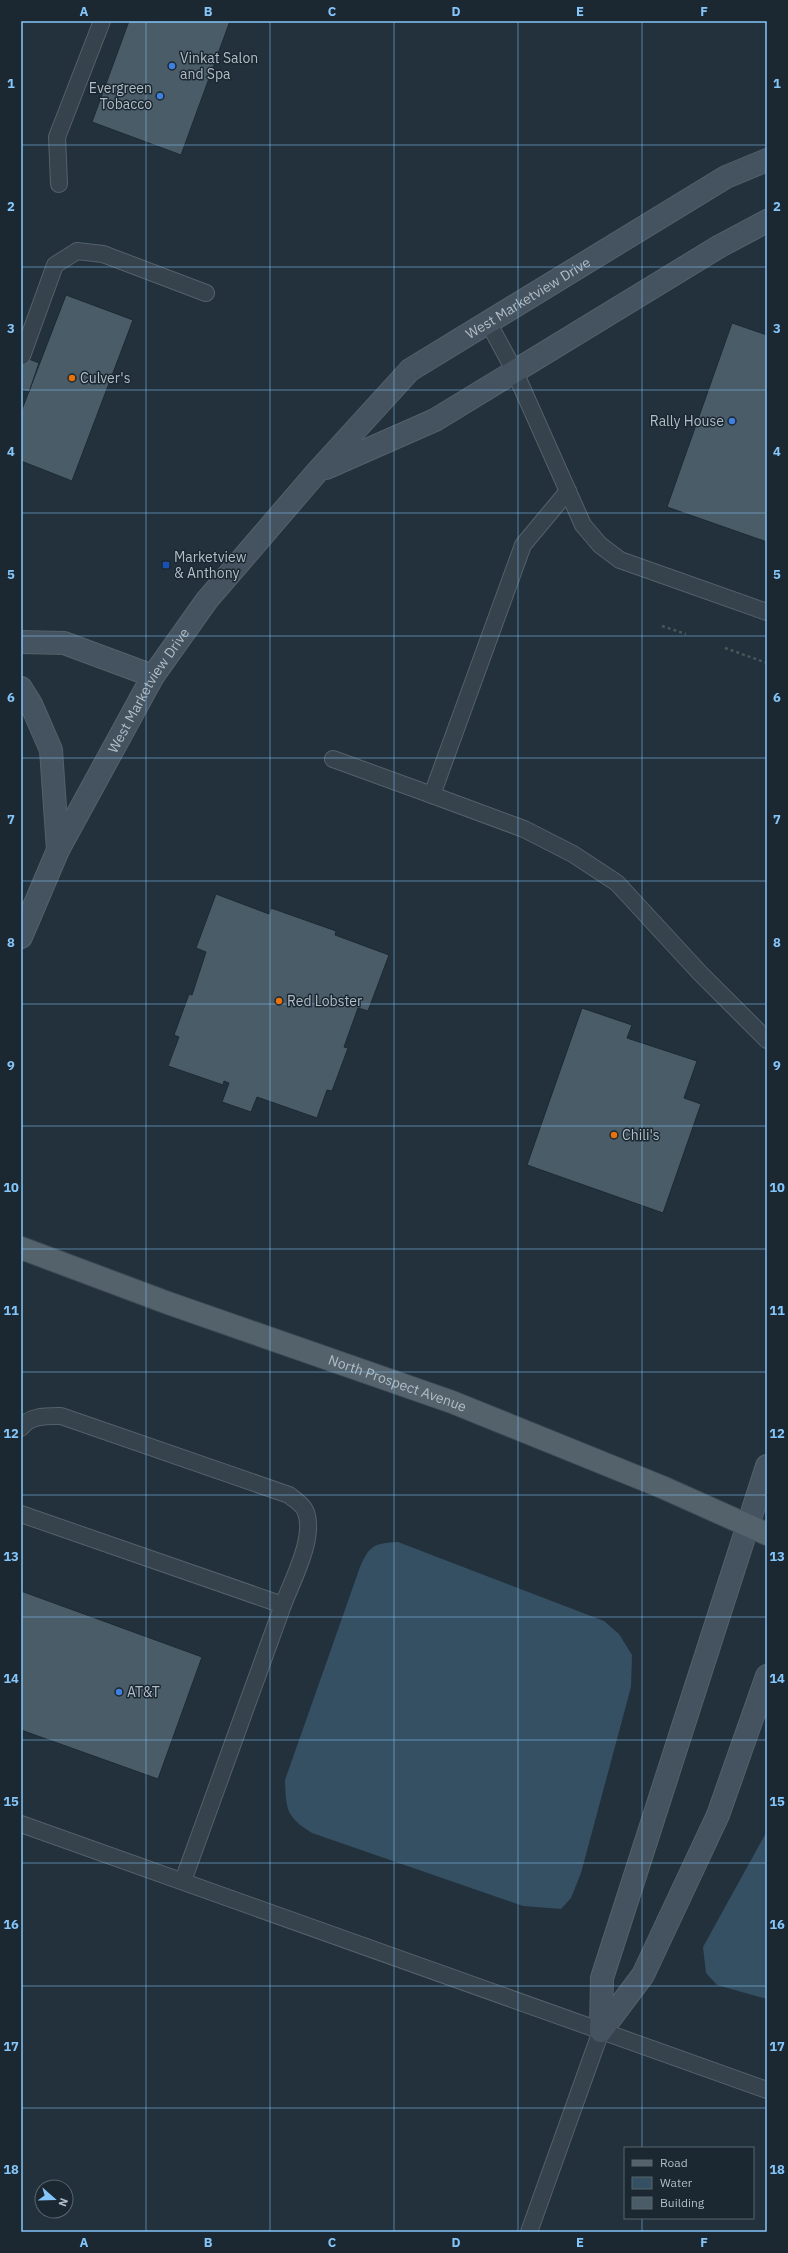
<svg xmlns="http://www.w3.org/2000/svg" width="788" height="2253" font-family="'IBM Plex Sans',sans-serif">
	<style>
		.water { fill: #355063 }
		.building { fill: #4a5c67; stroke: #1d2a33 }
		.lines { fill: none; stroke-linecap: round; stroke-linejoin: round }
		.lane-casing { stroke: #54616a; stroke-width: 18 }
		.secondary-casing { stroke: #54616a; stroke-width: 24 }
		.primary-casing { stroke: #3f4c55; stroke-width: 24 }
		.path { stroke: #425958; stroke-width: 2.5; stroke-dasharray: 3 3; stroke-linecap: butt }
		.lane { stroke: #36434c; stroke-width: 16 }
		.secondary { stroke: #44535f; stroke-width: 22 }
		.primary { stroke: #54626c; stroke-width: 22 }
		.grid { fill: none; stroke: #84c5fa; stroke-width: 1; stroke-opacity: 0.55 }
		.shop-dot { fill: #3f7fe0; stroke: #1b2831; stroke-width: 1.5 }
		.food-dot { fill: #e8710a; stroke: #1b2831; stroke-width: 1.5 }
		.transit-dot { fill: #1a4fb4; stroke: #1b2831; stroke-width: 1.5 }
		.labels { text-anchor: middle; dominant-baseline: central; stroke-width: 3; stroke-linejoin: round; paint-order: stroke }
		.poi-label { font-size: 14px; fill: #b1bec8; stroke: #1b2831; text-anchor: start }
		.street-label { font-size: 14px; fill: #b1bec8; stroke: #1b2831 }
		.neatline { fill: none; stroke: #84c5fa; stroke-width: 1.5 }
		.grid-label { font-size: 13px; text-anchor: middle; font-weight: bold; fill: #84c5fa }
	</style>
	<rect width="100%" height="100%" fill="#22313c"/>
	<g class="water">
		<path d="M398,1542L604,1621L619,1634L632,1655L631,1687L581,1873L571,1898L561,1909L523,1906L312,1833C286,1817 286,1809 285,1780L360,1567C369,1546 374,1543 398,1542Z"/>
		<path d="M767,1831V1999L717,1985L706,1973L703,1947Z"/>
	</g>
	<g class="building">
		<path d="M129,21H230L181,155L92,122Z"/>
		<path d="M66,295L133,320L72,481L21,461V412Z"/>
		<path d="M732,323L767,335V542L667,507Z"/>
		<path d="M21,356L39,363L29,392L21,390Z"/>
		<path d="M216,894L269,914L271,908L336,931L335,935L389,955L368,1011L358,1008L344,1047L348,1048L332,1091L327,1090L317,1118L257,1097L251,1112L222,1102L229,1083L224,1081L223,1085L168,1066L179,1037L174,1035L189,994L192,995L206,952L196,948Z"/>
		<path d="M582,1008L632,1025L627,1038L697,1061L684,1098L701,1104L663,1213L527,1165Z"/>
		<path d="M21,1591L202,1657L158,1779L21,1730Z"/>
	</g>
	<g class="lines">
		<defs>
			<g id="lane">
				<path d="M59,184L57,137L102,21"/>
				<path d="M488,322L514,370L583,525L600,545L620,560L767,612"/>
				<path d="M22,356L55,265L77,251L103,254L206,293"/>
				<path d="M568,491L523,545L432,795L524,829L573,854L617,883L699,972L767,1040"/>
				<path d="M333,759L432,795"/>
				<path d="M21,1428C30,1415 47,1416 61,1416L289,1495C294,1499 303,1505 305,1510C317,1535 292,1581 283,1605"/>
				<path d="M21,1514L283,1605L183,1881"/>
				<path d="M21,1824L767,2090"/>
				<path d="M529,2232L601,2031"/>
			</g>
			<g id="secondary">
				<path d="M326,468L435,420L720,246L767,221"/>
				<path d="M21,642L64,643L153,676"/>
				<path d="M21,688L31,704L51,750L58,850"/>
				<path id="s1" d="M21,937L58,850L153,676L207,600L317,472L410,370L726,177L767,160"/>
				<path d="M601,2031L602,1978L767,1466"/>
				<path d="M601,2031L643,1975L718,1815L767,1676"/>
			</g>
			<g id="primary">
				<path id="s2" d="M21,1248L168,1303L452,1402L662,1487L767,1534"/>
			</g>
		</defs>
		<use href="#lane" class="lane-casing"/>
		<use href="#secondary" class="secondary-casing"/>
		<use href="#primary" class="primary-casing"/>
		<g class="path">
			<path d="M662,626L686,634"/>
			<path d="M725,648L767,663"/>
		</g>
		<use href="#lane" class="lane"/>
		<use href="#secondary" class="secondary"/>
		<use href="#primary" class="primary"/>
	</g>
	<path class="grid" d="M146,21V2232M270,21V2232M394,21V2232M518,21V2232M642,21V2148M21,145H767M21,267H767M21,390H767M21,513H767M21,636H767M21,758H767M21,881H767M21,1004H767M21,1126H767M21,1249H767M21,1372H767M21,1495H767M21,1617H767M21,1740H767M21,1863H767M21,1986H767M21,2108H767M642,2218V2232"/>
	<g class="shop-dot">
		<circle cx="172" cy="66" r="4"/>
		<circle cx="160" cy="96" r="4"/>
		<circle cx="732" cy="421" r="4"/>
		<circle cx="119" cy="1692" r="4"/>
	</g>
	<g class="food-dot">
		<circle cx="72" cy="378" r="4"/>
		<circle cx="279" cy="1001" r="4"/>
		<circle cx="614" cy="1135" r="4"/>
	</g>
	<rect class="transit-dot" x="162" y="561" width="8" height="8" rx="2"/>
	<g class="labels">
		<g class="poi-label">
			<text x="180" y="58">Vinkat Salon<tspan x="180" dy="16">and Spa</tspan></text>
			<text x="152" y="88" text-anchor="end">Evergreen<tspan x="152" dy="16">Tobacco</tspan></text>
			<text x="80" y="378">Culver's</text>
			<text x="724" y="421" text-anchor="end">Rally House</text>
			<text x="174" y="557">Marketview<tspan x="174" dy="16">&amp; Anthony</tspan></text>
			<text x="287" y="1001">Red Lobster</text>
			<text x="622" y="1135">Chili's</text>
			<text x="127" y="1692">AT&amp;T</text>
		</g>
		<g class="street-label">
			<text stroke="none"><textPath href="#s1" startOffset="831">West Marketview Drive</textPath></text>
			<text stroke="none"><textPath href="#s1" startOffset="278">West Marketview Drive</textPath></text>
			<text stroke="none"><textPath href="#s2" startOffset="400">North Prospect Avenue</textPath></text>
		</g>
	</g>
	<rect width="788" height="2253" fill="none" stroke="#1b2831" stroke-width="44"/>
	<rect x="624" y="2147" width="130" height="72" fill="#1b2831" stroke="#57646d"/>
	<rect x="632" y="2160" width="20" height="6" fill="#54626c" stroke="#57646d"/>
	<text x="660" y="2167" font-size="12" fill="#b1bec8">Road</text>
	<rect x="632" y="2177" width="20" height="12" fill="#355063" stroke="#57646d"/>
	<text x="660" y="2187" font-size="12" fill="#b1bec8">Water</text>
	<rect x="632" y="2197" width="20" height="12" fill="#4a5c67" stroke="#57646d"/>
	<text x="660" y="2207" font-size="12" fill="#b1bec8">Building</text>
	<g transform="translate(54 2199) rotate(110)"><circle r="19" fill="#1b2831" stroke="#57646d"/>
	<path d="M0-3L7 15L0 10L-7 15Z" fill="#84c5fa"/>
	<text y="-6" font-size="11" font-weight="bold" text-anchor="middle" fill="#b1bec8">N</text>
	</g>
	<rect x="22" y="22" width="744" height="2209" class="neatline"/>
	<g class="grid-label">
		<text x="84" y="16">A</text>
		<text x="208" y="16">B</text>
		<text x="332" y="16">C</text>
		<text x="456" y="16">D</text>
		<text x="580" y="16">E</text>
		<text x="704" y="16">F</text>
		<text x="11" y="88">1</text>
		<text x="777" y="88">1</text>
		<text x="11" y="211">2</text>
		<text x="777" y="211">2</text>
		<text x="11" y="333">3</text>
		<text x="777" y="333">3</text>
		<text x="11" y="456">4</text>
		<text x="777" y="456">4</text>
		<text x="11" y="579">5</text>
		<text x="777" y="579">5</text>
		<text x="11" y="702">6</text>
		<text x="777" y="702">6</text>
		<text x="11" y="824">7</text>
		<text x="777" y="824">7</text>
		<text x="11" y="947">8</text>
		<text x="777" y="947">8</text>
		<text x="11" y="1070">9</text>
		<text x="777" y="1070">9</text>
		<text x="11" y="1192">10</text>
		<text x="777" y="1192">10</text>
		<text x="11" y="1315">11</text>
		<text x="777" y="1315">11</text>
		<text x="11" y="1438">12</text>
		<text x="777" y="1438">12</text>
		<text x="11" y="1561">13</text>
		<text x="777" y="1561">13</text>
		<text x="11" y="1683">14</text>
		<text x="777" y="1683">14</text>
		<text x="11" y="1806">15</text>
		<text x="777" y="1806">15</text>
		<text x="11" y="1929">16</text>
		<text x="777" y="1929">16</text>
		<text x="11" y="2051">17</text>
		<text x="777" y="2051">17</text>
		<text x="11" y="2174">18</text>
		<text x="777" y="2174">18</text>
		<text x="84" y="2247">A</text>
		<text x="208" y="2247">B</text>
		<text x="332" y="2247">C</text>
		<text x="456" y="2247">D</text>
		<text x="580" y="2247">E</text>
		<text x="704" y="2247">F</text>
	</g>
</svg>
